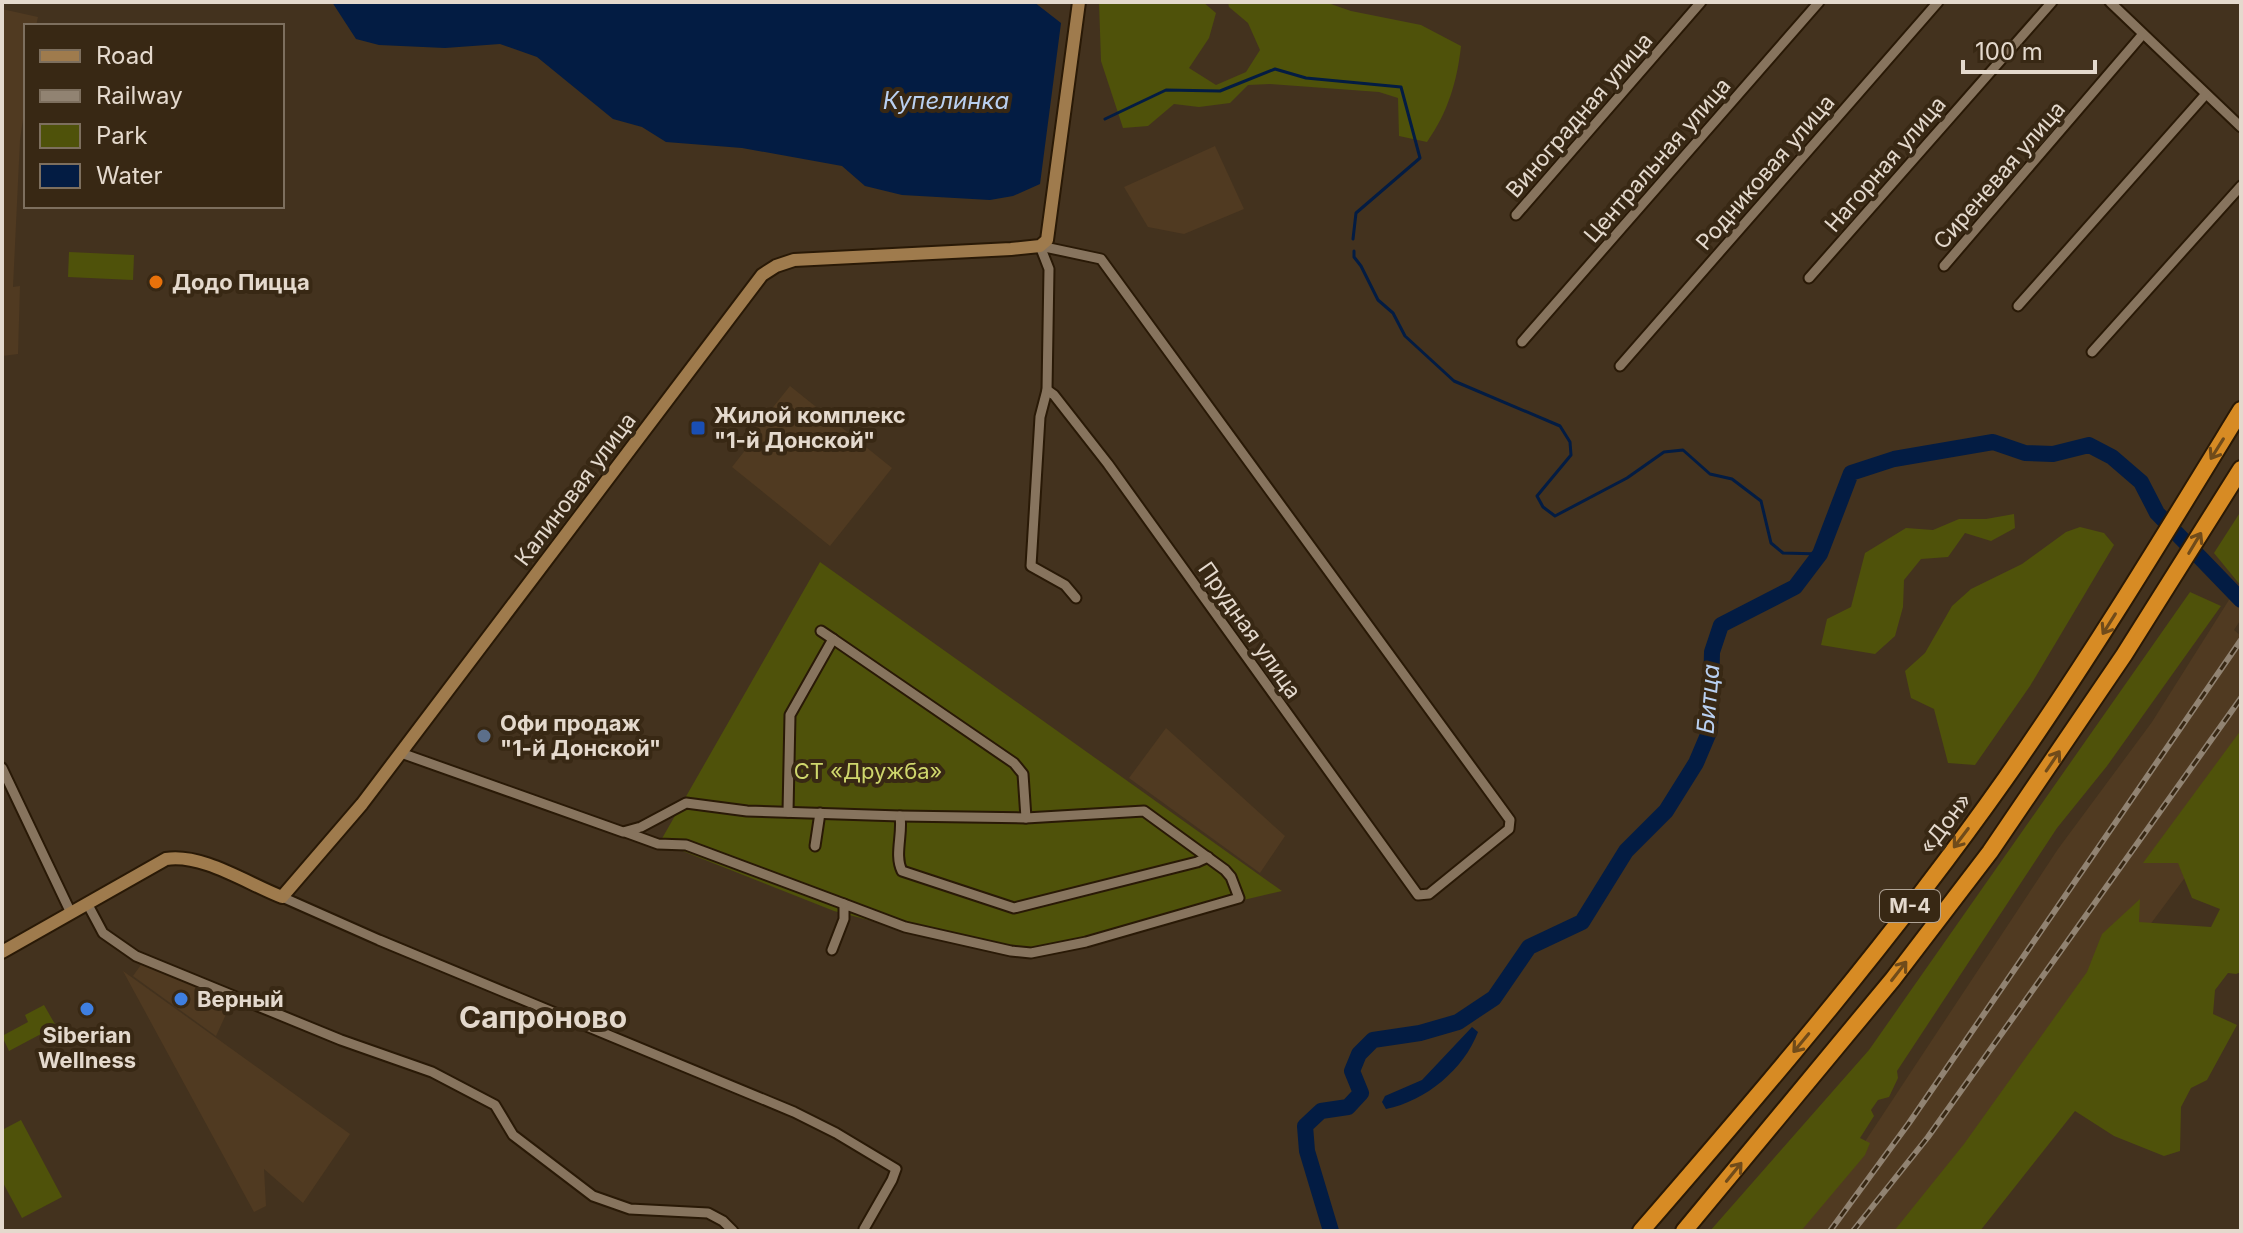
<svg xmlns="http://www.w3.org/2000/svg" width="2243" height="1233" font-family="Inter,sans-serif">
	<style>
		.built { fill: #503a21 }
		.green { fill: #4f520a }
		.water { fill: #031c43 }
		.lines { fill: none; stroke-linecap: round; stroke-linejoin: round }
		.stream { stroke: #031c43; stroke-width: 3 }
		.river { stroke: #031c43; stroke-width: 16 }
		.street-casing { stroke: #291906; stroke-width: 13 }
		.secondary-casing { stroke: #291906; stroke-width: 16 }
		.highway-casing { stroke: #291906; stroke-width: 20 }
		.street { stroke: #87745e; stroke-width: 9 }
		.secondary { stroke: #9f7b4d; stroke-width: 12 }
		.highway { stroke: #d78b24; stroke-width: 16 }
		.rail-casing { stroke: #918372; stroke-width: 6 }
		.rail { stroke: #382814; stroke-width: 3; stroke-dasharray: 9; stroke-linecap: butt }
		.oneway { stroke: #704b1a }
		.food-dot { fill: #e8710a; stroke: #382814; stroke-width: 3 }
		.transit-dot { fill: #1a4fb4; stroke: #382814; stroke-width: 3 }
		.service-dot { fill: #5c6f8a; stroke: #382814; stroke-width: 3 }
		.shop-dot { fill: #3f7fe0; stroke: #382814; stroke-width: 3 }
		.labels { text-anchor: middle; dominant-baseline: central; stroke-width: 8; stroke-linejoin: round; paint-order: stroke }
		.shield { fill: #382814; stroke: #b0a496; stroke-width: 2 }
		.shield-label { font-size: 20px; font-weight: bold; fill: #e4d9cd }
		.street-label { font-size: 22px; fill: #e4d9cd; stroke: #382814 }
		.poi-label { font-size: 22px; font-weight: bold; fill: #e4d9cd; stroke: #382814; text-anchor: start }
		.park-label { font-size: 22px; fill: #ced66c; stroke: #382814 }
		.water-label { font-size: 24px; font-style: italic; fill: #b9d0f1; stroke: #382814 }
		.district-label { font-size: 30px; font-weight: bold; fill: #e4d9cd; stroke: #382814 }
	</style>
	<rect width="100%" height="100%" fill="#43321e"/>
	<g class="built">
		<path d="M2,9L38,17L36,26H26V98L20,140L13,287L20,286L18,354L2,356Z"/>
		<path d="M1215,146L1244,209L1184,234L1148,227L1124,187Z"/>
		<path d="M790,386L892,468L830,546L732,467L754,439L750,436Z"/>
		<path d="M2239,584L2241,619L2234,630L2241,636V802L1923,1231H1794L1841,1178L2058,849L2152,722Z"/>
		<path d="M1166,728L1285,836L1260,873L1129,778Z"/>
		<path d="M143,962L233,999L216,1036L133,976Z"/>
		<path d="M123,971L350,1134L303,1203L264,1169L266,1206L254,1212Z"/>
	</g>
	<g class="green">
		<path d="M1099,2H1203L1216,13L1209,38L1189,68L1216,85L1246,72L1260,50L1248,23L1229,7L1228,2H1325L1351,11L1421,25L1461,46C1457,82 1448,112 1427,142L1399,136L1398,98L1379,92L1270,84L1248,85L1230,103L1199,107L1174,104L1148,126L1123,128L1101,61Z"/>
		<path d="M69,252L134,255L133,280L68,277Z"/>
		<path d="M2241,511V586L2214,553Z"/>
		<path d="M2014,514L2015,528L1991,541L1965,533L1948,557L1921,559L1904,580L1903,607L1895,636L1875,654L1821,645L1827,619L1851,607L1865,553L1906,528L1933,530L1959,519H1986Z"/>
		<path d="M2080,527L2104,533L2114,545L2030,686L1975,765L1948,763L1934,709L1911,698L1905,671L1925,653L1952,606L1971,589L2022,564L2066,532Z"/>
		<path d="M820,562L1282,891L1032,950L914,932L834,911L660,842Z"/>
		<path d="M2190,592L2221,606L2107,766L2057,828L1897,1071L1898,1078L1889,1097L1878,1100L1871,1110L1874,1116L1860,1138L1870,1143L1865,1155L1801,1231H1710L1869,1050Z"/>
		<path d="M2241,730V972L2236,974L2228,973L2215,990L2213,1014L2237,1025L2207,1080L2191,1088L2181,1107L2180,1151L2164,1156L2114,1136L2075,1111L1980,1231H1894L1964,1144L2087,972L2102,934L2140,899L2139,922L2211,927L2220,909L2192,898L2178,863H2143Z"/>
		<path d="M44,1005L56,1026L9,1051L2,1036L28,1022L25,1015Z"/>
		<path d="M21,1120L62,1197L22,1218L2,1181V1130Z"/>
	</g>
	<g class="water">
		<path d="M332,2H1034L1061,23L1040,184L1013,196L990,200L902,195L865,186L842,166L742,148L666,142L642,127L613,119L537,57L500,44L445,48L379,45L356,39Z"/>
		<path d="M1472,1027L1478,1032C1464,1069 1426,1101 1386,1109L1382,1102L1385,1096L1422,1080Z"/>
	</g>
	<g class="lines">
		<g class="stream">
			<path d="M1105,119L1166,90L1220,91L1275,69L1306,78L1401,87L1420,158L1356,213L1353,239"/>
			<path d="M1354,251V257L1361,266L1378,300L1393,313L1405,336L1454,381L1560,426L1570,442L1571,455L1537,496L1543,507L1555,516L1627,478L1664,452L1683,450L1710,474L1732,479L1761,501L1771,543L1783,553L1820,554"/>
		</g>
		<path class="river" d="M1331,1231L1307,1151L1305,1126L1321,1111L1348,1107L1361,1093L1352,1071L1359,1054L1373,1040L1420,1033L1458,1022L1494,998L1529,947L1582,922L1626,851L1666,811L1696,763L1710,730L1712,652L1721,625L1795,587L1820,554L1851,473L1894,459L1993,442L2025,453L2053,454L2089,445L2112,457L2141,482L2157,513L2241,600"/>
		<defs>
			<g id="street">
				<path d="M2110,2L2241,127"/>
				<path d="M1516,215L1701,2"/>
				<path d="M1040,246L1101,259L1510,820L1509,829L1429,894L1418,895L1108,464L1054,395L1047,390"/>
				<path d="M1040,246L1049,269L1047,390L1040,417L1031,566L1065,585L1076,598"/>
				<path d="M1944,266L2143,34"/>
				<path d="M1809,278L2052,2"/>
				<path d="M2018,306L2206,94"/>
				<path d="M1522,342L1819,2"/>
				<path d="M2092,352L2241,186"/>
				<path d="M1620,366L1938,2"/>
				<path d="M833,639L1014,763L1023,774L1026,818"/>
				<path d="M401,753L623,832L641,827L686,803L747,811L900,816L1026,818L1144,811L1225,870L1231,877L1239,898L1086,942L1031,953L1011,951L905,927L844,904V919L832,950"/>
				<path d="M2,768L71,913"/>
				<path d="M788,812L790,715L833,639L821,631"/>
				<path d="M900,816C903,834 894,855 902,871L1014,908L1197,862L1208,857"/>
				<path d="M625,832L658,844L686,845L844,904"/>
				<path d="M815,846L820,813"/>
				<path d="M282,897L379,940L794,1112L836,1133L896,1169L892,1180L864,1229"/>
				<path d="M87,903L103,933L136,956L341,1040L432,1072L495,1105L513,1135L593,1196L630,1209L708,1213L723,1221L733,1231"/>
			</g>
			<path id="secondary" d="M2,952L166,859C202,853 248,884 282,897L362,804L762,275L776,266L794,260L1011,249L1040,246L1047,240L1079,2"/>
			<g id="highway">
				<path d="M1641,1231C1768,1085 1894,937 2006,778C2090,658 2165,534 2241,410"/>
				<path d="M1684,1231L1893,979L1990,852L2124,655L2241,469"/>
			</g>
		</defs>
		<use href="#street" class="street-casing"/>
		<use href="#secondary" class="secondary-casing"/>
		<use href="#highway" class="highway-casing"/>
		<use href="#street" class="street"/>
		<use href="#secondary" class="secondary"/>
		<use href="#highway" class="highway"/>
		<defs>
			<g id="rail">
				<path d="M1830,1231L1909,1123L2241,640"/>
				<path d="M1853,1231L1928,1137L2241,698"/>
			</g>
		</defs>
		<use href="#rail" class="rail-casing"/>
		<use href="#rail" class="rail"/>
	</g>
	<defs><path id="oneway-shaft" d="M-6 0H5M1.5-3L5.5 0L1.5 3" fill="none" stroke-width="1.6" stroke-linecap="round" stroke-linejoin="round" transform="scale(2)"/></defs>
	<g class="oneway">
		<use href="#oneway-shaft" transform="translate(2217 449) rotate(122)"/>
		<use href="#oneway-shaft" transform="translate(2195 543) rotate(-59)"/>
		<use href="#oneway-shaft" transform="translate(2109 624) rotate(122)"/>
		<use href="#oneway-shaft" transform="translate(2053 761) rotate(-56)"/>
		<use href="#oneway-shaft" transform="translate(1961 838) rotate(127)"/>
		<use href="#oneway-shaft" transform="translate(1899 971) rotate(-52)"/>
		<use href="#oneway-shaft" transform="translate(1801 1043) rotate(130)"/>
		<use href="#oneway-shaft" transform="translate(1734 1172) rotate(-51)"/>
	</g>
	<circle class="food-dot" cx="156" cy="282" r="8"/>
	<rect class="transit-dot" x="690" y="420" width="16" height="16" rx="4"/>
	<circle class="service-dot" cx="484" cy="736" r="8"/>
	<g class="shop-dot">
		<circle cx="181" cy="999" r="8"/>
		<circle cx="87" cy="1009" r="8"/>
	</g>
	<g class="labels">
		<rect class="shield" x="1880" y="890" width="60" height="32" rx="6"/>
		<g class="shield-label">
			<text x="1910" y="906">М-4</text>
		</g>
		<g class="street-label">
			<text transform="translate(1579 115) rotate(-49)">Виноградная улица</text>
			<text transform="translate(1657 160) rotate(-49)">Центральная улица</text>
			<text transform="translate(1885 164) rotate(-49)">Нагорная улица</text>
			<text transform="translate(1765 172) rotate(-49)">Родниковая улица</text>
			<text transform="translate(1999 175) rotate(-49)">Сиреневая улица</text>
			<text transform="translate(575 489) rotate(-53)">Калиновая улица</text>
			<text transform="translate(1250 630) rotate(55)">Прудная улица</text>
			<text transform="translate(1945 823) rotate(-53)">«Дон»</text>
		</g>
		<g class="poi-label">
			<text x="172" y="282">Додо Пицца</text>
			<text x="714" y="415">Жилой комплекс<tspan x="714" dy="25">"1-й Донской"</tspan></text>
			<text x="500" y="723">Офи продаж<tspan x="500" dy="25">"1-й Донской"</tspan></text>
			<text x="197" y="999">Верный</text>
			<text x="87" y="1035" text-anchor="middle">Siberian<tspan x="87" dy="25">Wellness</tspan></text>
		</g>
		<g class="park-label">
			<text x="868" y="771">СТ «Дружба»</text>
		</g>
		<g class="water-label">
			<text x="946" y="100">Купелинка</text>
			<text transform="translate(1708 699) rotate(-85)">Битца</text>
		</g>
		<g class="district-label">
			<text x="543" y="1017">Сапроново</text>
		</g>
	</g>
	<rect width="2243" height="1233" fill="none" stroke="#e4d9cd" stroke-width="8"/>
	<rect x="24" y="24" width="260" height="184" fill="#382814" stroke="#7d6f5e" stroke-width="2"/>
	<rect x="40" y="50" width="40" height="12" fill="#9f7b4d" stroke="#7d6f5e" stroke-width="2"/>
	<text x="96" y="64" font-size="24" fill="#e4d9cd">Road</text>
	<rect x="40" y="90" width="40" height="12" fill="#918372" stroke="#7d6f5e" stroke-width="2"/>
	<text x="96" y="104" font-size="24" fill="#e4d9cd">Railway</text>
	<rect x="40" y="124" width="40" height="24" fill="#4f520a" stroke="#7d6f5e" stroke-width="2"/>
	<text x="96" y="144" font-size="24" fill="#e4d9cd">Park</text>
	<rect x="40" y="164" width="40" height="24" fill="#031c43" stroke="#7d6f5e" stroke-width="2"/>
	<text x="96" y="184" font-size="24" fill="#e4d9cd">Water</text>
	<path d="M1963 60v12h132v-12" fill="none" stroke="#e4d9cd" stroke-width="4"/>
	<text x="1975" y="60" font-size="24" fill="#e4d9cd" stroke="#382814" stroke-width="6" paint-order="stroke">100 m</text>
</svg>
